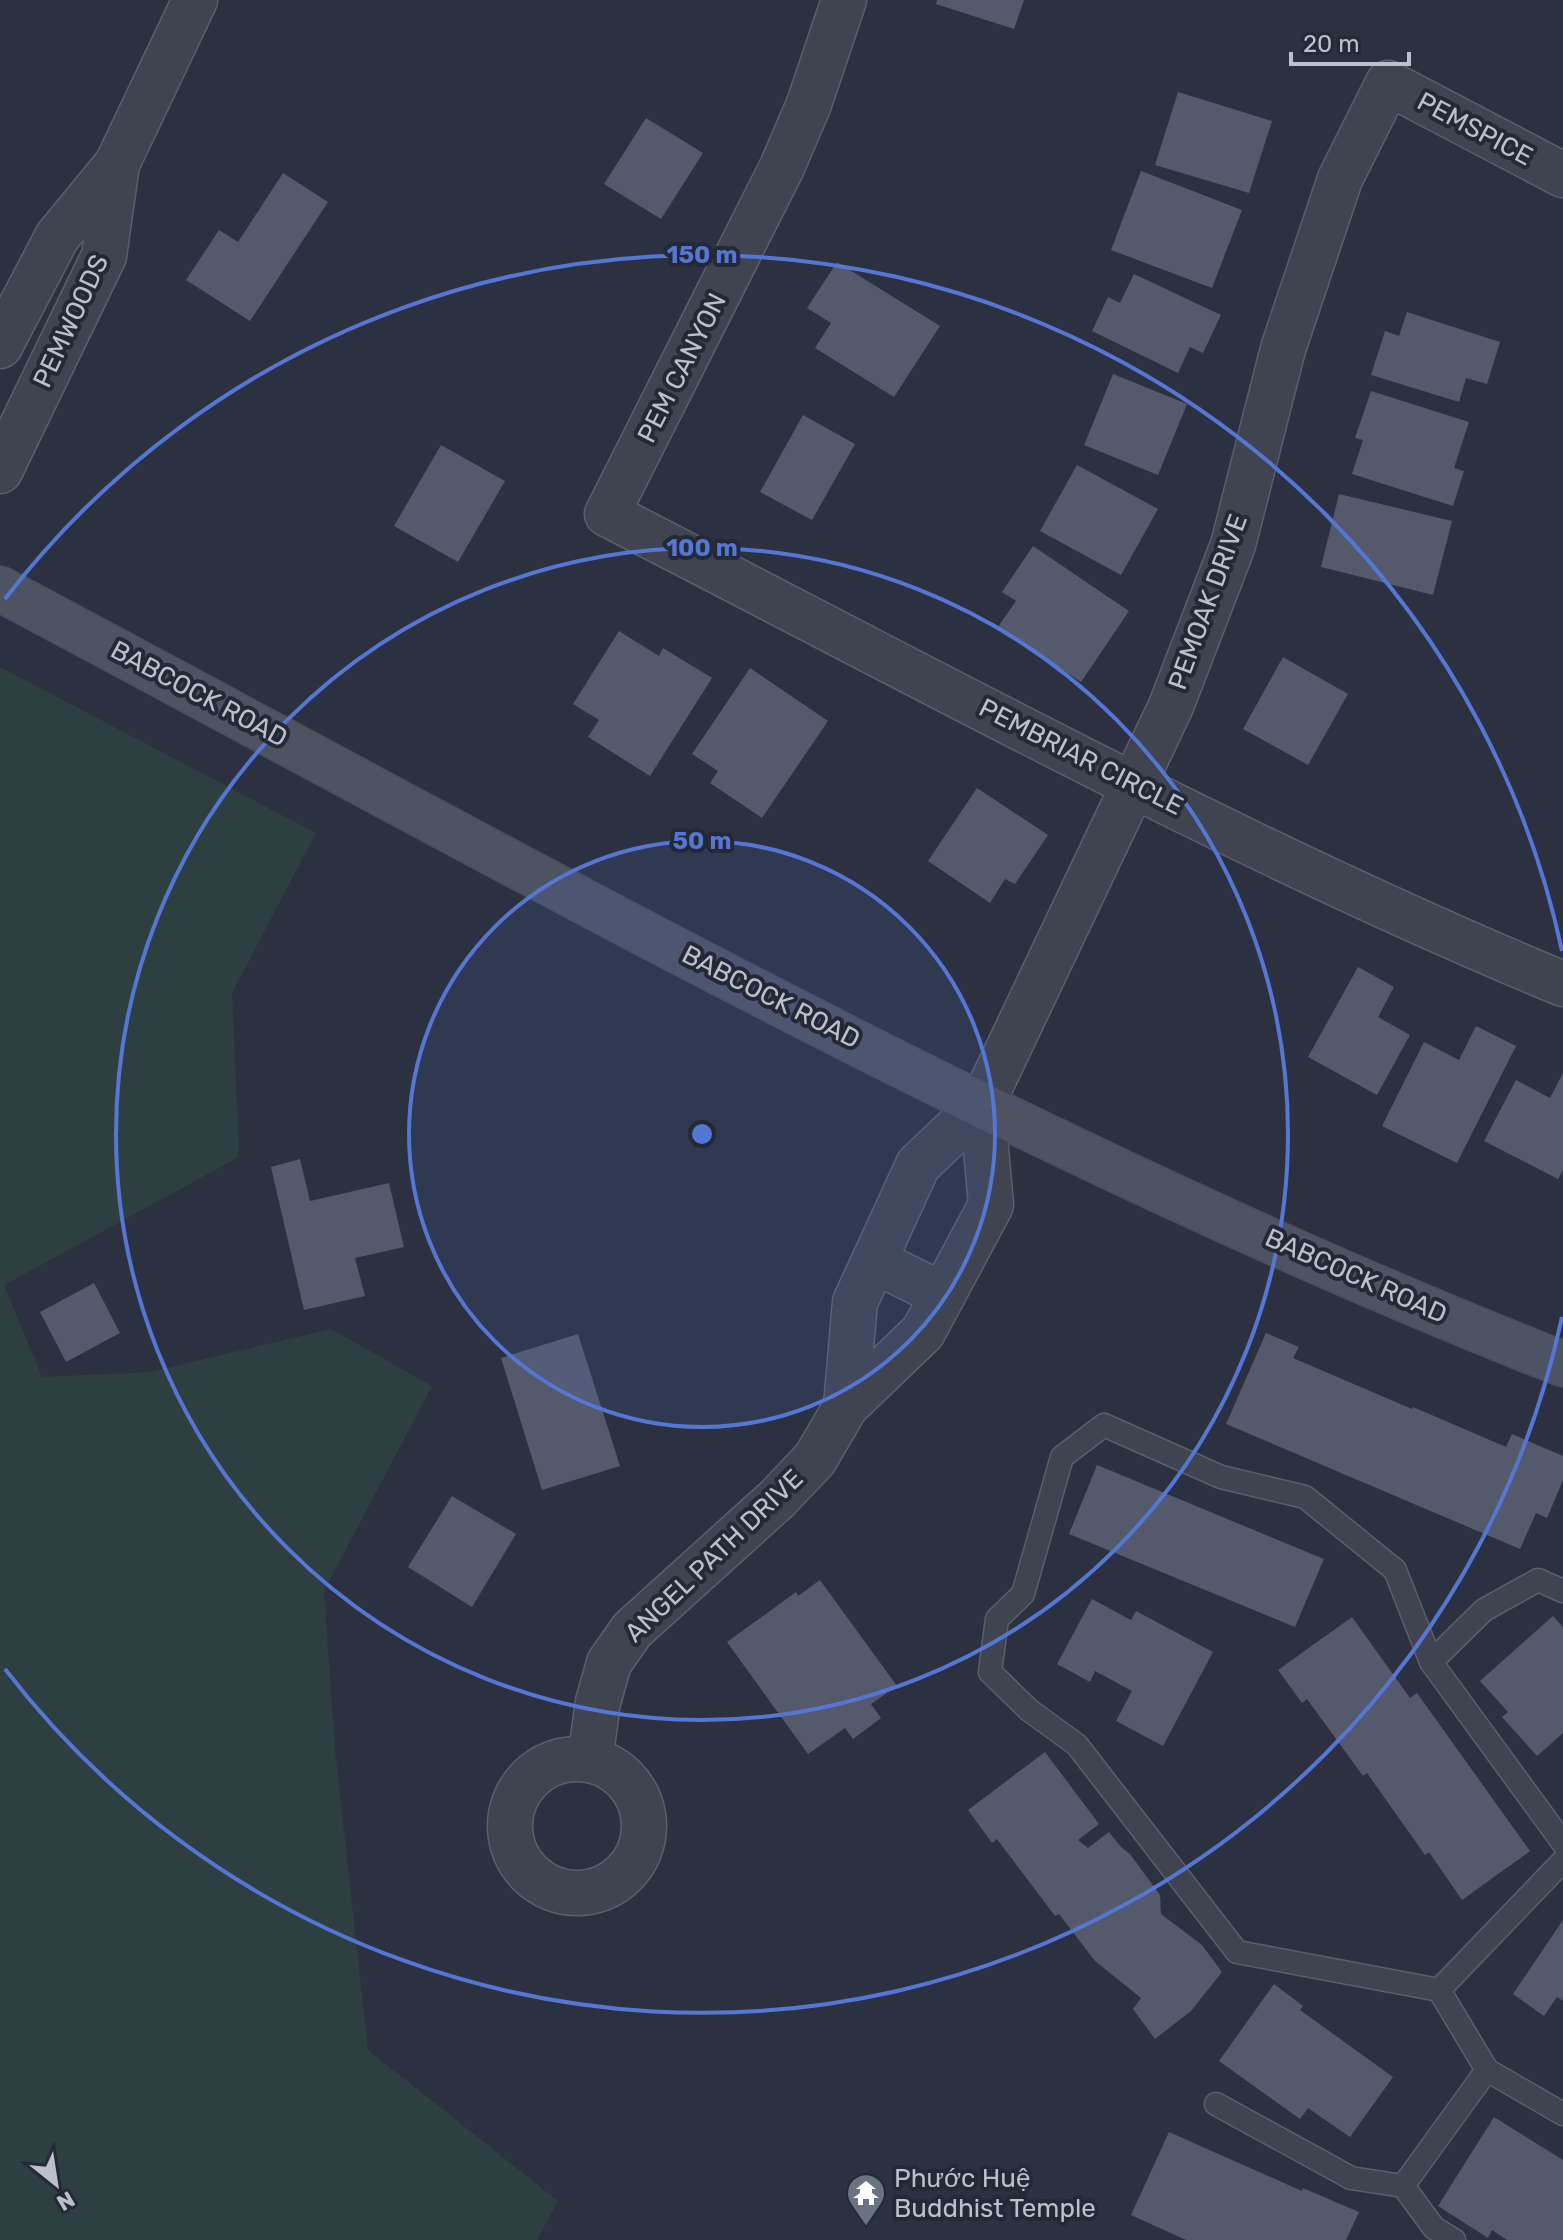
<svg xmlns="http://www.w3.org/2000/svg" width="1563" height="2240" font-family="Rubik,sans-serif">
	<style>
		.green { fill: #2e3f42 }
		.building { fill: #545a6b }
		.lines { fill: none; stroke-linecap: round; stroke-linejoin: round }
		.service-casing { stroke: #5a5f6b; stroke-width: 25 }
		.minor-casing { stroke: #5a5f6b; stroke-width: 47 }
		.secondary-casing { stroke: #484d5a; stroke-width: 47 }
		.service { stroke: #3f4450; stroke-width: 22 }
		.minor { stroke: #3f4450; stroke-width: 44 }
		.secondary { stroke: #4d5363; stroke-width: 44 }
		.ring { fill: none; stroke: #5576d3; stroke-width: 4 }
		.labels { text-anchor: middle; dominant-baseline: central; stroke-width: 8; stroke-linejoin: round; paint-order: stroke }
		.street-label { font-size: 26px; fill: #bcc0ca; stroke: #232936 }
		.poi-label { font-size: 26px; fill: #bcc0ca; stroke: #232936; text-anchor: start }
		.centre { fill: #5576d3; stroke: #232936; stroke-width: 4 }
		.ring-label { font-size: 24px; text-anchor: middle; font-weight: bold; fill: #5576d3; stroke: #232936; stroke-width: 8; stroke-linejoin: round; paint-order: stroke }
	</style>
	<rect width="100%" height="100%" fill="#2b3140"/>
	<path class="green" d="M0,667L316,833L232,993L239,1157L4,1285L42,1377L150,1372L331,1329L432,1386L324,1591L335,1750L368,2050L558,2201L537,2240H0Z"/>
	<g class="building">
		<path d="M937,0H1024L1014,29L936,4Z"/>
		<path d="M1178,92L1272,121L1249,193L1155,165Z"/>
		<path d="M646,118L703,153L661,219L604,184Z"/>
		<path d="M1141,171L1242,210L1212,288L1111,250Z"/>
		<path d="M283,173L328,202L250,321L186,280L219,230L238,242Z"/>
		<path d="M837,262L940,326L894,397L815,348L831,323L807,308Z"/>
		<path d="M1134,274L1221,315L1203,353L1190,347L1178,373L1092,331L1108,297L1120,303Z"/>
		<path d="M1407,312L1500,342L1487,384L1466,378L1459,402L1371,375L1385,331L1399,336Z"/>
		<path d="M1113,374L1187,404L1158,475L1084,445Z"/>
		<path d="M1371,391L1469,422L1454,468L1464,471L1453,506L1352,474L1363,440L1355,438Z"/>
		<path d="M803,415L855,444L812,520L760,492Z"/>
		<path d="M441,445L505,481L458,562L394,526Z"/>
		<path d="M1077,465L1158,509L1121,575L1040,531Z"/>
		<path d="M1339,494L1452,521L1433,595L1321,567Z"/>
		<path d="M1033,546L1129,611L1081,682L998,627L1016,601L1002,592Z"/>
		<path d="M619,631L659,656L663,648L712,678L650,776L588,737L599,720L573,704Z"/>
		<path d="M1283,657L1348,694L1308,765L1243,729Z"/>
		<path d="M750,668L828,721L762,818L710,783L718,771L692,754Z"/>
		<path d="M977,788L1048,835L1015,884L1005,879L990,903L928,861Z"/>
		<path d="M1358,967L1394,987L1378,1017L1410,1035L1377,1095L1308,1057Z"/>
		<path d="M1476,1026L1516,1046L1457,1163L1382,1126L1424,1042L1459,1060Z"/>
		<path d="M1563,1073V1170L1558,1179L1484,1141L1516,1080L1550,1098Z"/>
		<path d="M300,1159L310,1201L389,1183L404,1247L355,1258L365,1296L304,1310L271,1167Z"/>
		<path d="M94,1283L120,1333L66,1362L40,1312Z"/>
		<path d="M1266,1333L1299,1347L1293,1358L1412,1409L1413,1407L1506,1447L1512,1434L1563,1456V1480L1547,1518L1536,1513L1520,1549L1226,1424Z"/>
		<path d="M578,1334L620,1466L542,1490L501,1358Z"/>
		<path d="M1097,1465L1324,1559L1295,1627L1069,1534Z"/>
		<path d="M452,1496L516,1534L472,1607L408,1567Z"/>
		<path d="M820,1580L897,1686L871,1704L881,1718L853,1739L845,1728L808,1754L727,1642L796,1592L798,1596Z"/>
		<path d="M1092,1599L1131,1620L1136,1611L1213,1652L1163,1746L1116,1721L1132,1691L1095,1671L1090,1682L1057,1664Z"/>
		<path d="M1553,1616L1563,1627V1733L1537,1756L1502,1717L1508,1712L1480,1681Z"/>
		<path d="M1352,1617L1410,1698L1417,1693L1530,1851L1462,1900L1429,1852L1425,1855L1367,1773L1363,1776L1307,1699L1302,1703L1278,1670Z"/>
		<path d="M1045,1752L1099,1824L1078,1840L1088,1848L1109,1832L1121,1847L1130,1854L1160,1895L1161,1914L1202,1945L1222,1972L1191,2011L1155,2039L1133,2009L1141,1998L1095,1961L1059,1914L1055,1916L997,1839L992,1843L968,1810Z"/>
		<path d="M1563,1920V2001L1557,1997L1544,2016L1513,1994Z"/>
		<path d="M1274,1984L1303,2006L1300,2010L1393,2077L1350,2137L1308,2108L1300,2119L1219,2061Z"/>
		<path d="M1494,2117L1563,2160V2240H1507L1492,2230L1488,2238L1438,2206Z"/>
		<path d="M1169,2132L1302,2191L1303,2188L1359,2212L1346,2240H1186L1131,2215Z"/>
	</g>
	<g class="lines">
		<defs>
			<g id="service">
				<path d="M1431,1662L1563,1843"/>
				<path d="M1563,1861L1439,1990L1487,2070L1563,2114"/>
				<path d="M1439,1990L1237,1952L1077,1745L1029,1710L990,1672L997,1619L1023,1594L1062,1457L1104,1425L1221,1477L1305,1497L1395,1570L1431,1662L1484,1610L1538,1580L1563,1591"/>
				<path d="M1216,2104L1351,2178L1403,2186L1487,2070"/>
				<path d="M1403,2186L1434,2228L1454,2240"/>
			</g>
			<g id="minor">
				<path d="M844,0L809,104L782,167L607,514C921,675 1237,849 1563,984"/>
				<path d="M0,346L57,237L117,164L195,0"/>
				<path d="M0,471L104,256L117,164"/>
				<path d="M874,1261L943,1295"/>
				<path d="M846,1406L855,1302L874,1261L918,1165L982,1104L1171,706L1233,545L1283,349L1340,179L1388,83L1563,175"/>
				<circle cx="577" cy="1826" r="67"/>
				<path d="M590,1760L598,1702L609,1663L632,1630L777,1499L815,1459L846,1406L923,1332L991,1205L982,1104"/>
			</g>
			<path id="secondary" d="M0,589C512,861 1022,1152 1563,1364"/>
		</defs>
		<use href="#service" class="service-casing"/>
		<use href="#minor" class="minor-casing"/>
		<use href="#secondary" class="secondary-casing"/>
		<use href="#service" class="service"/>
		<use href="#minor" class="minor"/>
		<use href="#secondary" class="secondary"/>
	</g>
	<circle cx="702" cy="1134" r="293" fill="#5576d3" fill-opacity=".12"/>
	<g class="ring">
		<circle cx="702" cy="1134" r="293"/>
		<circle cx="702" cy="1134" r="586"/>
		<path d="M1562 1317A879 879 0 0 1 5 1669M5 599A879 879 0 0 1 1562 951"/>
	</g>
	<defs>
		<symbol id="temple-pin" viewBox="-11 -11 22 30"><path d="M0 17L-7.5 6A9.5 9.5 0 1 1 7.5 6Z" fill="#6b7280" stroke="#232936"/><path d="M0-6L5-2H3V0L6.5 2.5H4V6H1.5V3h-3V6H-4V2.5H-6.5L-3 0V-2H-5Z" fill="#fff"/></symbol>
	</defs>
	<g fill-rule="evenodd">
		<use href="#temple-pin" x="844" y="2171" width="44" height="60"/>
	</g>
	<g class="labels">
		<g class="street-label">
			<text transform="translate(1475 129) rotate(28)">PEMSPICE</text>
			<text transform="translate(71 321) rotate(-65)">PEMWOODS</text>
			<text transform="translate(682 368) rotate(-63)">PEM CANYON</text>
			<text transform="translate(1208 602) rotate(-70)">PEMOAK DRIVE</text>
			<text transform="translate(199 694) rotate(28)">BABCOCK ROAD</text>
			<text transform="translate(1081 757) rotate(27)">PEMBRIAR CIRCLE</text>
			<text transform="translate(771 997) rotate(27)">BABCOCK ROAD</text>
			<text transform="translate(1356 1276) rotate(24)">BABCOCK ROAD</text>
			<text transform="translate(714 1556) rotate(-44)">ANGEL PATH DRIVE</text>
		</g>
		<g class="poi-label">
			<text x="894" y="2178">Phước Huệ<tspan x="894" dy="30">Buddhist Temple</tspan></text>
		</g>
	</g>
	<circle cx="702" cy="1134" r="12" class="centre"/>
	<g class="ring-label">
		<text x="702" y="263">150 m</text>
		<text x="702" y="556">100 m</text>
		<text x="702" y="849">50 m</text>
	</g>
	<g transform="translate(56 2184) rotate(150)" stroke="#232936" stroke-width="6" paint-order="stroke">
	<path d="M0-6L14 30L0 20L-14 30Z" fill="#bcc0ca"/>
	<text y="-12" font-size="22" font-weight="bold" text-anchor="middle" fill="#bcc0ca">N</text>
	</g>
	<path d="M1291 52v12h118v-12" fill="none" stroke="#bcc0ca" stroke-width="4"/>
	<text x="1303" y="52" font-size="24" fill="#bcc0ca" stroke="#232936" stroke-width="6" paint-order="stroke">20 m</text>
</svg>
